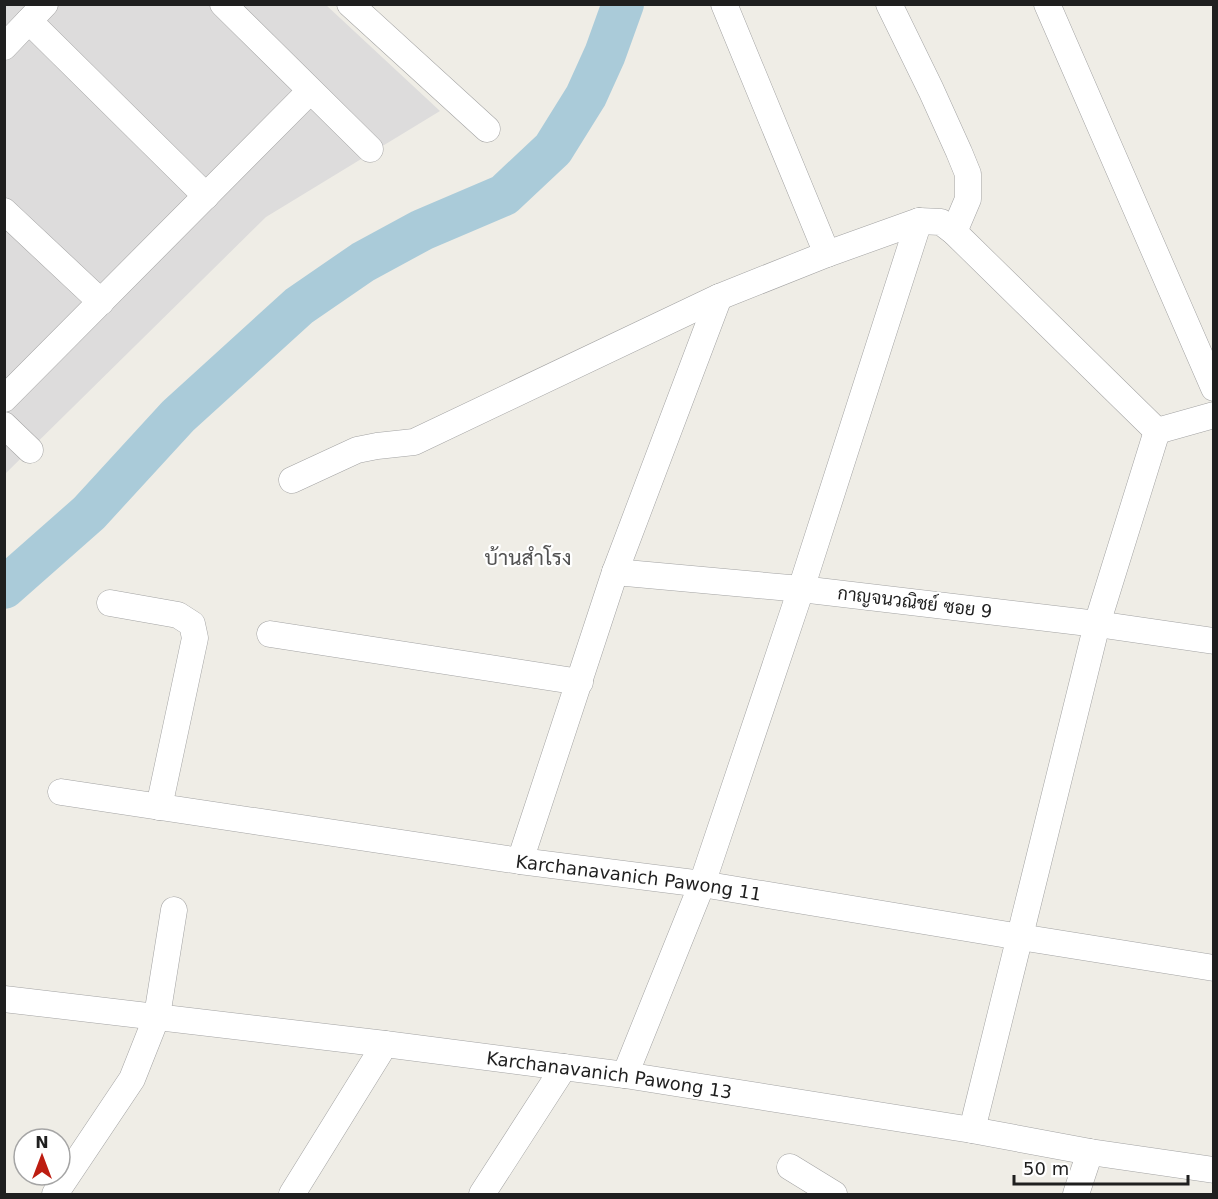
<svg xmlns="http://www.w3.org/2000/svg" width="1218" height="1199" font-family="'DejaVu Sans',Sarabun,sans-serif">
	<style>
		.residential { fill: #dddcdc }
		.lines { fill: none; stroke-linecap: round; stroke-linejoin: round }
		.river { stroke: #aacbd9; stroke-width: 42 }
		.minor-casing { stroke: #a3a3a3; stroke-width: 27 }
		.minor { stroke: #fff; stroke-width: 26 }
		.labels { text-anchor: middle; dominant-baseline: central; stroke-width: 4.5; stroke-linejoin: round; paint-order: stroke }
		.street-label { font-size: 18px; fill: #1f1f1f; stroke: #fff }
		.quarter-label { font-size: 21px; fill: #525252; stroke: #fff }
	</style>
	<rect width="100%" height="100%" fill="#efede6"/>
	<path class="residential" d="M5,5H326L440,111L266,217L5,474Z"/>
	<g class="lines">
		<path class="river" d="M4,588L89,513L178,416L299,306L363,262L422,230L504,195L553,149L586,96L605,54L623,4"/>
		<defs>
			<g id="minor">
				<path d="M223,4L370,149"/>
				<path d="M350,4L487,129"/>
				<path d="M724,4L827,254"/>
				<path d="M889,4L931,90L959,152L968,174V199L954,232"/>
				<path d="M1047,4L1214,388"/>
				<path d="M29,21L206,196"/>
				<path d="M4,47L45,4"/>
				<path d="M4,211L101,302"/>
				<path d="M4,399L310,91"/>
				<path d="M4,425L30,450"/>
				<path d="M1157,431L1214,415"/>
				<path d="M292,480L357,450L377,446L414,442L719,297L827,254L919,221L941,222L954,232L1157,431"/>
				<path d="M615,572L801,589L1097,624L1214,641"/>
				<path d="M110,603L178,615L192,624L195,638L159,807"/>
				<path d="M270,634L580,682"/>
				<path id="s1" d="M61,792L520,861L702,884L1020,937L1214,968"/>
				<path d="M520,861L615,572L719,297"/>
				<path id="s2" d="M4,999L385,1044L625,1075L972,1130L1090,1152L1214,1170"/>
				<path d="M625,1075L702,884L801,589L919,221"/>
				<path d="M972,1130L1097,624L1157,431"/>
				<path d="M790,1167L834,1194"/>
				<path d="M55,1194L132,1079L157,1016L174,910"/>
				<path d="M292,1194L385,1044"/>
				<path d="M482,1194L564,1067"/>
				<path d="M1076,1194L1090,1152"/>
			</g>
		</defs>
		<use href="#minor" class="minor-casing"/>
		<use href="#minor" class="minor"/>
	</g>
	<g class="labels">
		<g class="street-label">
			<text transform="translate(915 602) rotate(7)">กาญจนวณิชย์ ซอย 9</text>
			<text stroke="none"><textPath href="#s1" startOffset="584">Karchanavanich Pawong 11</textPath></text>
			<text stroke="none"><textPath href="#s2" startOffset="610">Karchanavanich Pawong 13</textPath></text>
		</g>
		<g class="quarter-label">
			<text x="528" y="558">บ้านสำโรง</text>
		</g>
	</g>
	<rect width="1218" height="1199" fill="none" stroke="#1f1f1f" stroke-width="12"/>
	<g transform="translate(42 1157)"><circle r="28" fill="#ffffff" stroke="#a5a5a5" stroke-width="1.5"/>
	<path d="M0-4.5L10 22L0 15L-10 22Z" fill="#bd1d11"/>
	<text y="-9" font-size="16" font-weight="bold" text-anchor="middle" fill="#1f1f1f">N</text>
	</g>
	<path d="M1014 1175v9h174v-9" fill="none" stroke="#1f1f1f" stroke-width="3"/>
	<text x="1023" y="1175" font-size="18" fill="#1f1f1f" stroke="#ffffff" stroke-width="4.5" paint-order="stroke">50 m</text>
</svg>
